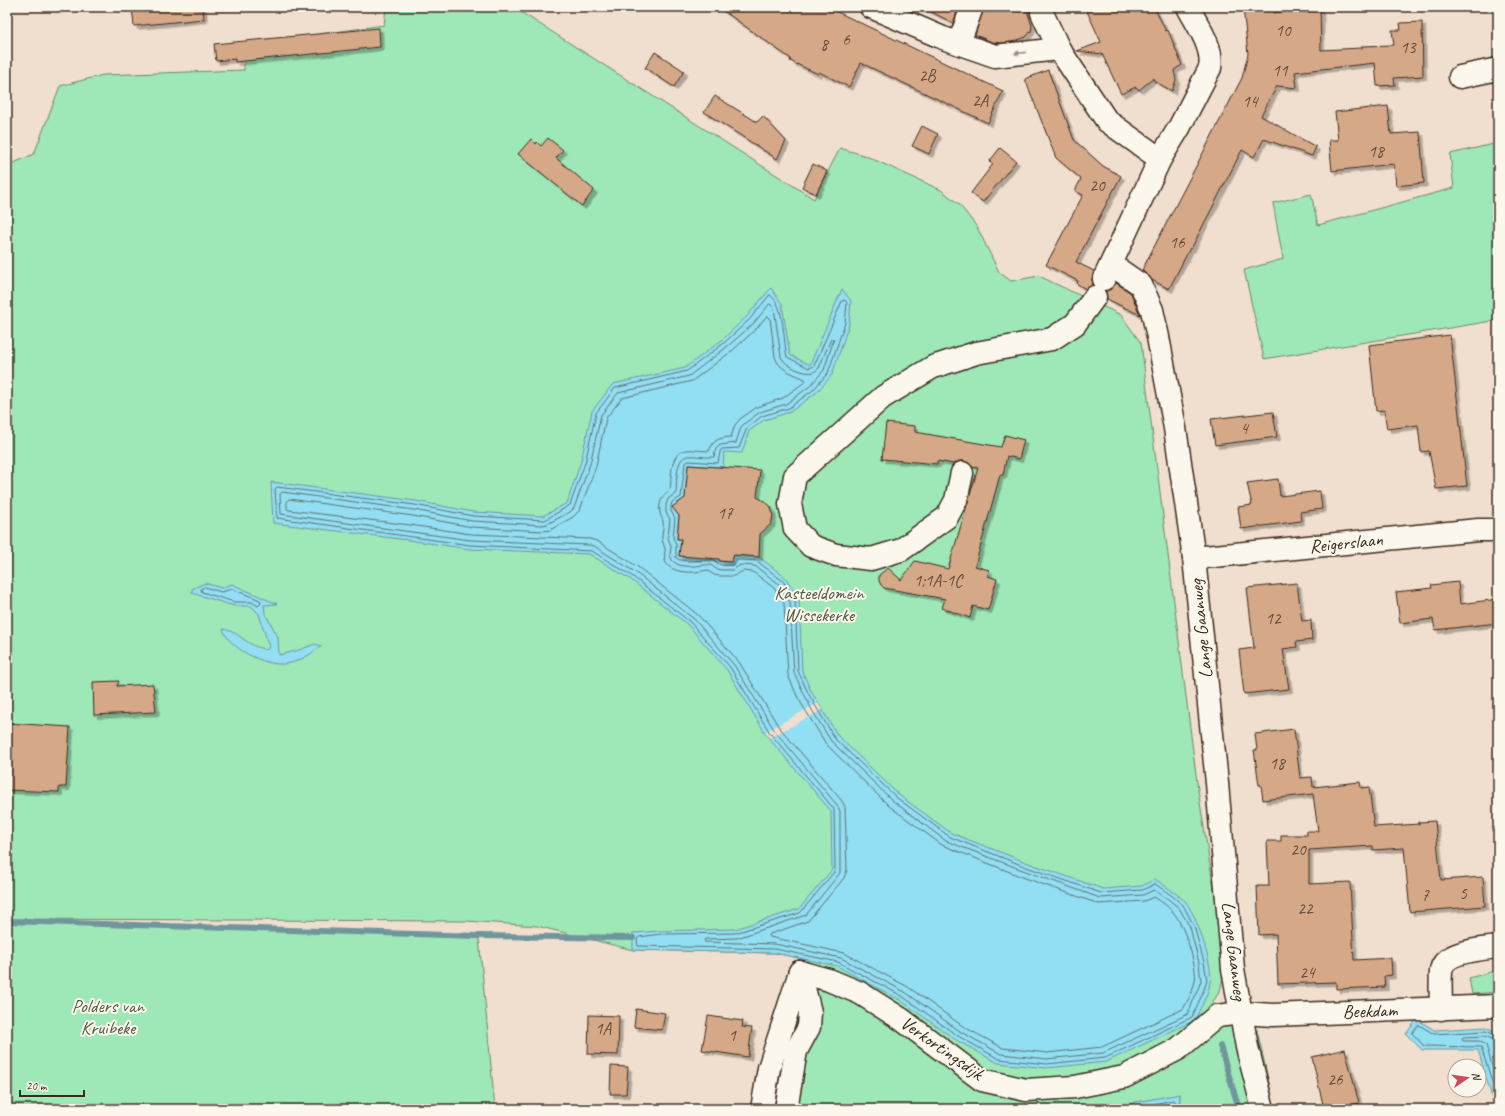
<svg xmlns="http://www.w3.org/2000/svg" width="1505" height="1116" font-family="Caveat,sans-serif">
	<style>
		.green { fill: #9ee7b7; stroke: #6c886a }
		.water { fill: #92def2; stroke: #6f969d }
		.pier { fill: #f0dfce }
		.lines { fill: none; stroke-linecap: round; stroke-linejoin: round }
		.shore { stroke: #5e7273; stroke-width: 1 }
		.stream { stroke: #6f969d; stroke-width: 6 }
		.building { fill: #d5a887; stroke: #3b2a1e; filter: url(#shadow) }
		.minor-casing { stroke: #3b2a1e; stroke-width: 25 }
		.minor { stroke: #fbf7ec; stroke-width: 22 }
		.oneway { fill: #9b9085 }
		.labels { text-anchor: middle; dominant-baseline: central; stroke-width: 4; stroke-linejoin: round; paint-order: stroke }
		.number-label { font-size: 17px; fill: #624a38 }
		.street-label { font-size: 19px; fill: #3b2a1e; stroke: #fbf7ec }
		.park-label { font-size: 19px; fill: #545944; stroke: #fbf7ec }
	</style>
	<defs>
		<filter id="shadow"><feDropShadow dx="3.5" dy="3.5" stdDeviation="0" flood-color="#0004"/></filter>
	</defs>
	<rect width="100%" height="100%" fill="#f0dfce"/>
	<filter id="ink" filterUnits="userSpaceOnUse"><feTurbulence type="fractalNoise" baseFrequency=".025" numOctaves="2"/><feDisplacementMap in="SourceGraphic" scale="8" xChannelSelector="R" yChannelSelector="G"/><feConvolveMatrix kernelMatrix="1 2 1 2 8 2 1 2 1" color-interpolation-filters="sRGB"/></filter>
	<g filter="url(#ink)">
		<g class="green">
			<path d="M386,7H513L814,199L840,148L866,156L941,190L959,204L977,227L999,272L1011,281L1039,276L1121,315L1141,343L1198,790L1226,965L1220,991L1202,1018L1257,1030L1275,1109H1179L1180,1095L1136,1102L1117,1109H773L779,1077L808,960L775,953L633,950L537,926L466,921L7,919V166L34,154L60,86L103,75L244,70L243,45L384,25Z"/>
			<path d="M1498,143V320L1264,359L1244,270L1283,259L1273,203L1311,194L1318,225L1454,188L1450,154Z"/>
			<path d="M7,921L479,938L495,1109H7Z"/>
			<path d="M1498,970V992L1472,994L1469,978Z"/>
		</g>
		<g class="water">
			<path d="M771,288L782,304L790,355L810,365L842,289L851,301L849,324L832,375L816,393L790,412L764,420L749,431L742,453L724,452L723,467L688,465L685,496L687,497L675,505V510L678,515L679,514L677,539H681L679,556H718L720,561L731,562L734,555L759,557L785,577L799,598L802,671L811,691L838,736L899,795L951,833L1031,864L1103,889L1142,886L1155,879C1165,886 1176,893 1185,901C1196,913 1214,967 1210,983C1208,996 1200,1008 1195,1020L1106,1062L1047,1068L998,1063L956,1040L900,1000L837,966L775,953L633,950V933L660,931L735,929L799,909L832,870L831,811L767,736L727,670L688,625L630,579L589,554L469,549L408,540L273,523L271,482L416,501L473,512L543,516L567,503L581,461L592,411L613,384L685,368L722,340L746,317Z"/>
			<path d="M205,583L221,588L232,584L277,604L264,605L265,613L278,637L279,655L296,651L315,644L322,646C310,654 299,663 284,664C265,666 228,648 223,629C235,631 241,638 251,644C255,647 261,648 266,650L269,647L259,614L251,606H234L192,593V589Z"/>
			<path d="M1417,1019L1434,1030L1486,1027L1498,1033V1104L1494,1105L1478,1050H1422L1406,1034Z"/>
			<path d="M1180,1094L1179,1109H1117L1136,1102Z"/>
		</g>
		<path class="pier" d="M818,703L822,710L769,738L765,732Z"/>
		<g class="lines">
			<g class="shore">
				<path d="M770,295C785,304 783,341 787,357L809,368L814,366L842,301L845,300L847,303L845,323L828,373L813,390L789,408L762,416L747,428L739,448L722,449L720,452L718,463L689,461L685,463L681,497L672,502L671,506V511L675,518L673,538L676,544V558C684,564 704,559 714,560C720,566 723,566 732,565L738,560L757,561L783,581L795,600L798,671L808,693L835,739L897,798L950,837L1029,868L1101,893L1143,890L1155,884L1171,895L1183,905L1194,926L1204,962L1207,981L1201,997L1192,1017L1105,1058L1047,1064L999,1059L958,1036L902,996L838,962L775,949L638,946L637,939L639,937L661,934L735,933L800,913L835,871L834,809L770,733L730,667L690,622L632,576L592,551L470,545L277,518L275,489L277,487L415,505L473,516L545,520L570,505L585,463L596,413L615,388L687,371L724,343L749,320Z"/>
				<path d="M770,304L774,308L781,357C785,366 805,375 814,372L819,368L831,339H834L824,370L810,386L786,404L760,412L744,424L741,427L736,443L720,445L716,449L714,457C705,458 696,455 688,456C675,457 677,483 676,493L668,499L666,505V513L670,519L668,538L671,546L670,555L672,560C681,571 699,564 711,565L716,569L721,570H733L740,565L755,566L779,584L790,602L794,673L812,710L831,741L893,801L946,841L1028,872L1100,898L1143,895L1154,890L1168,899L1179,908L1190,927L1199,963L1201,981L1188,1014L1103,1053L1047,1059L1001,1054L961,1032L905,992L841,958L775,944L705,942L704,940L706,939L737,938L806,915L840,873V811L837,805L775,731L734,665L694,619L635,572L594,546L589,545L470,540L281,514L280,494L282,492L414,510L472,521L542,525L547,524L570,512L574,508L590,464L601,415L618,393L689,376L728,346L753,324Z"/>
				<path d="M766,317L768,316L770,318L775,357C779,370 794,374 805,379L806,381L783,398L757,407L740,419L735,425L731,437C719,438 714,439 709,451C701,451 693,449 686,450C669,453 672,477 670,489C663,496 658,502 660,513C660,516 663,519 663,522C664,526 662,532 662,537C662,541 664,545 665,549C665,553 664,557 665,561C671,575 696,573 707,570L714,575L720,576H734L743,571L753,572L774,588L784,603L788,675L798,698L826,744L889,806L942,845L1025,878L1099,904L1144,901L1154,897C1161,901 1168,906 1173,912C1183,922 1198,967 1195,981C1193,990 1188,1001 1183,1009L1102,1047L1047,1053L1003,1048L964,1027L908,987L844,953L770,937L769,935L770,934L808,921L844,878L847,870L845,807L842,801L779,727L739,662L698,615L638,567L597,541L590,539L471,534L410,525L289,510L287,509V501L289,499L413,516L472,527L542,531L550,530L573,517L580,510L596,466L606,418L622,398L692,381L732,351L757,328Z"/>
				<path d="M205,587L221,592L232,589L260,600L261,603L258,606L252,602H234L202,592L201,589Z"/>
				<path d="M1498,1036L1485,1031L1434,1034L1419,1025L1412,1033L1424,1046L1481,1047L1498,1100"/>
				<path d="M1498,1041L1484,1036L1463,1037L1462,1039L1463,1041H1479L1486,1045L1498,1086"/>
				<path d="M1129,1109L1173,1100L1175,1101V1109"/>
			</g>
			<g class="stream">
				<path d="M7,921L478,936L633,938"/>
				<path d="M1220,1046L1239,1109"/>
			</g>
		</g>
		<g class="building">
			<path d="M132,7H203L204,19L134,26Z"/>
			<path d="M718,7H827L1003,91L988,123L861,63L849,87L819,72L818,74L790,61L791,59Z"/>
			<path d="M922,7H959L953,23Z"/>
			<path d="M984,7H1026L1032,26L1031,31L1026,37L1012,42L1001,43L992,42L975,35Z"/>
			<path d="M1085,7H1154L1166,31L1168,30L1182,65L1174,70L1176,80L1172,91L1154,81V78L1139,90L1136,87L1121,94L1102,54L1077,51L1101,42Z"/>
			<path d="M1243,7H1273L1274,13L1320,7L1321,50L1362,48V46L1394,45L1392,30H1401L1400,23L1422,22L1423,76L1394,78L1395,85L1377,86L1375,63L1295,72L1297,88L1277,86L1261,116L1316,147L1312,156L1264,139L1254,157L1242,150L1191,249L1190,248L1169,289L1152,280L1142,270L1242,78L1248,54Z"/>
			<path d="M379,28L380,47L235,62V59L216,61L214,44Z"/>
			<path d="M655,52L684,71L674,87L645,68Z"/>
			<path d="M1048,70L1074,140L1103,166L1121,176L1076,262L1094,271L1092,280L1093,285L1086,289L1077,284L1078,281L1046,265L1083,195L1075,191L1081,179L1056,158L1025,79Z"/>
			<path d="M715,96L757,122L763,116L786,141L777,159L704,112Z"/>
			<path d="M1388,106L1391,134L1420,132L1424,183L1396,186L1394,164L1332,171L1329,140H1338L1335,112Z"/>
			<path d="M922,126L938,134L929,154L912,146Z"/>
			<path d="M548,138L563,150L556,158L594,190L582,206L518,154L531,139L536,144L537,142L541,146Z"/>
			<path d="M1000,148L1016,161L983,202L971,193L993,164L989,162Z"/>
			<path d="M813,164L827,171L816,194L802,187Z"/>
			<path d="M1116,283L1131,293L1140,315L1107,299L1106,291L1111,289Z"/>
			<path d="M1450,335L1467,486L1436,489L1429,451L1421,452L1418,425L1387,429L1384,410L1376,411L1369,345Z"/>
			<path d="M1273,412L1277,437L1215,445L1211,419Z"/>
			<path d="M886,423L915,426V432L1001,447L1005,435L1024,440L1019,459L1007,456L1003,475H1000L975,566L989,570L988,576L997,579L988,610L973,606L970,618L942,608L945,599L884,588L881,585L879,581V575L888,568L901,580L915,561L948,569L978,468L973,467L970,464L964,461H959L954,464L937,461V464L882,459Z"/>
			<path d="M688,465L760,470L757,497L766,502L771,507L773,516L771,524L760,534L759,557L734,555L731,562L720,561L719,559L679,556L681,539H677L679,516L672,507L685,498Z"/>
			<path d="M1278,479L1280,496L1320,491L1322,509L1300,512L1301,521L1241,529L1238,507L1252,505L1247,483Z"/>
			<path d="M1458,582L1460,604L1498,599V623L1435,630L1433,619L1400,623L1396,592L1432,588L1431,585Z"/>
			<path d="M1297,583L1302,621L1311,620L1312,640L1296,642L1297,647L1283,649L1289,689L1244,694L1239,650L1254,648L1247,588Z"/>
			<path d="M119,681L117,686L153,684L156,712L94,715L93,682Z"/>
			<path d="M7,723L70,727L66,787H59V792L7,790Z"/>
			<path d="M1294,729L1300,778L1312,777L1313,787L1360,782L1361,788L1369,787L1374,827L1419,824V822L1435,821L1441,880L1483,877L1485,906L1410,912L1404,848L1373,850V846L1309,850V884L1350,882L1354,960L1391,958L1392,975L1384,976L1385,987L1336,989V982L1278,984L1276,934L1259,935L1257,886H1269L1267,841H1281V835H1307V831H1318L1313,794L1263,800L1261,785H1259L1254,750H1257L1255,734Z"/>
			<path d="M636,1009L665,1013L662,1030L634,1027Z"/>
			<path d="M589,1015L619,1016L618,1055L588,1054Z"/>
			<path d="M708,1016L743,1021L742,1027L752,1028L748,1057L702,1050Z"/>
			<path d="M1345,1049L1359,1103L1337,1109H1324L1312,1057Z"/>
			<path d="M611,1066L628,1067L626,1094H610Z"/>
		</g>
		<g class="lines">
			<defs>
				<g id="minor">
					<path d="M871,7L943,38L995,56L1059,49"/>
					<path d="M1042,7V13L1059,49L1107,121L1160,159"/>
					<path d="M959,43L972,7"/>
					<path d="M1460,77L1498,69"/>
					<path d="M1112,265L1141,285L1152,310L1158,337L1175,428L1194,558L1217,783L1233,969L1247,1047L1263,1109"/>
					<path d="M1104,279L1160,159L1179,128L1210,68C1214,47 1197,25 1188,7"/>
					<path d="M962,473L956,500L947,517L901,550L871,559L836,555L811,546L795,529L790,504L795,476L883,397L933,367L976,353L1052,339L1075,324L1095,297"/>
					<path d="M1194,558L1478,530H1498"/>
					<path d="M800,972L829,980L860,993L901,1019L982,1080L1026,1090L1075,1087L1124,1077L1178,1049L1217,1016L1242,1013L1273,1015L1498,1006"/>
					<path d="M1441,1009C1441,996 1440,983 1441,971C1443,951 1483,949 1498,947"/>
					<path d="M762,1109L769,1068L800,972"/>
					<path d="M786,1109L796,1051L809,1027L810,1012L800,972"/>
				</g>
			</defs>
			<use href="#minor" class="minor-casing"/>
			<use href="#minor" class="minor"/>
		</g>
		<defs><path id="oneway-solid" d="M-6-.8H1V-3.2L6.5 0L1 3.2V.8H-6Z"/></defs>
		<use class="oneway" href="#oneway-solid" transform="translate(1020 53) rotate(174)"/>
	</g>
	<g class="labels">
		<g class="number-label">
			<text x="1283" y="30">10</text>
			<text x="846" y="39">6</text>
			<text x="824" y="44">8</text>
			<text x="1408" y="47">13</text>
			<text x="1280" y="70">11</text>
			<text x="927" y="75">2B</text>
			<text x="980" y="100">2A</text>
			<text x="1250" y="101">14</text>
			<text x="1376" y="151">18</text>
			<text x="1097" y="185">20</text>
			<text x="1177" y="242">16</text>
			<text x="1244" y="428">4</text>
			<text x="725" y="513">17</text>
			<text x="938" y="580">1;1A-1C</text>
			<text x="1273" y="618">12</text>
			<text x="1277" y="763">18</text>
			<text x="1298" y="849">20</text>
			<text x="1463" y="893">5</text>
			<text x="1425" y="895">7</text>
			<text x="1305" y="908">22</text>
			<text x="1307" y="972">24</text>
			<text x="603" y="1028">1A</text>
			<text x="732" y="1035">1</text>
			<text x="1335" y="1079">26</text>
		</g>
		<g class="street-label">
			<text transform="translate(1346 543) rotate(-6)">Reigerslaan</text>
			<text transform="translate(1201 629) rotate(-96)">Lange Gaanweg</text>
			<text transform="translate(1234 951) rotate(83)">Lange Gaanweg</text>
			<text transform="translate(1370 1011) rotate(-2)">Beekdam</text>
			<text transform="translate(942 1048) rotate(35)">Verkortingsdijk</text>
		</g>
		<g class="park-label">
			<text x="819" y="593">Kasteeldomein<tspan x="819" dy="22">Wissekerke</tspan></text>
			<text x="108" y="1006">Polders van<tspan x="108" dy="22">Kruibeke</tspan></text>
		</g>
	</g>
	<rect width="1505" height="1116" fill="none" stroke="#fbf7ec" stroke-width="24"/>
	<rect x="12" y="12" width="1481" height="1092" fill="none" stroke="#3b2a1e" stroke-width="1.5" filter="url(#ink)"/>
	<g transform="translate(1467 1078) rotate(77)"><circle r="19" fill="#fbf7ec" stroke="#aea59a"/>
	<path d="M0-3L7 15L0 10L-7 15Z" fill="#d1495b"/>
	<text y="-6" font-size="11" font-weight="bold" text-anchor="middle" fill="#3b2a1e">N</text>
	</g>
	<path d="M20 1090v6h64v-6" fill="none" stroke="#3b2a1e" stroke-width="2"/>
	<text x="26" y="1090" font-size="12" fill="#3b2a1e" stroke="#fbf7ec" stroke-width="3" paint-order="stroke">20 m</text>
</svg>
